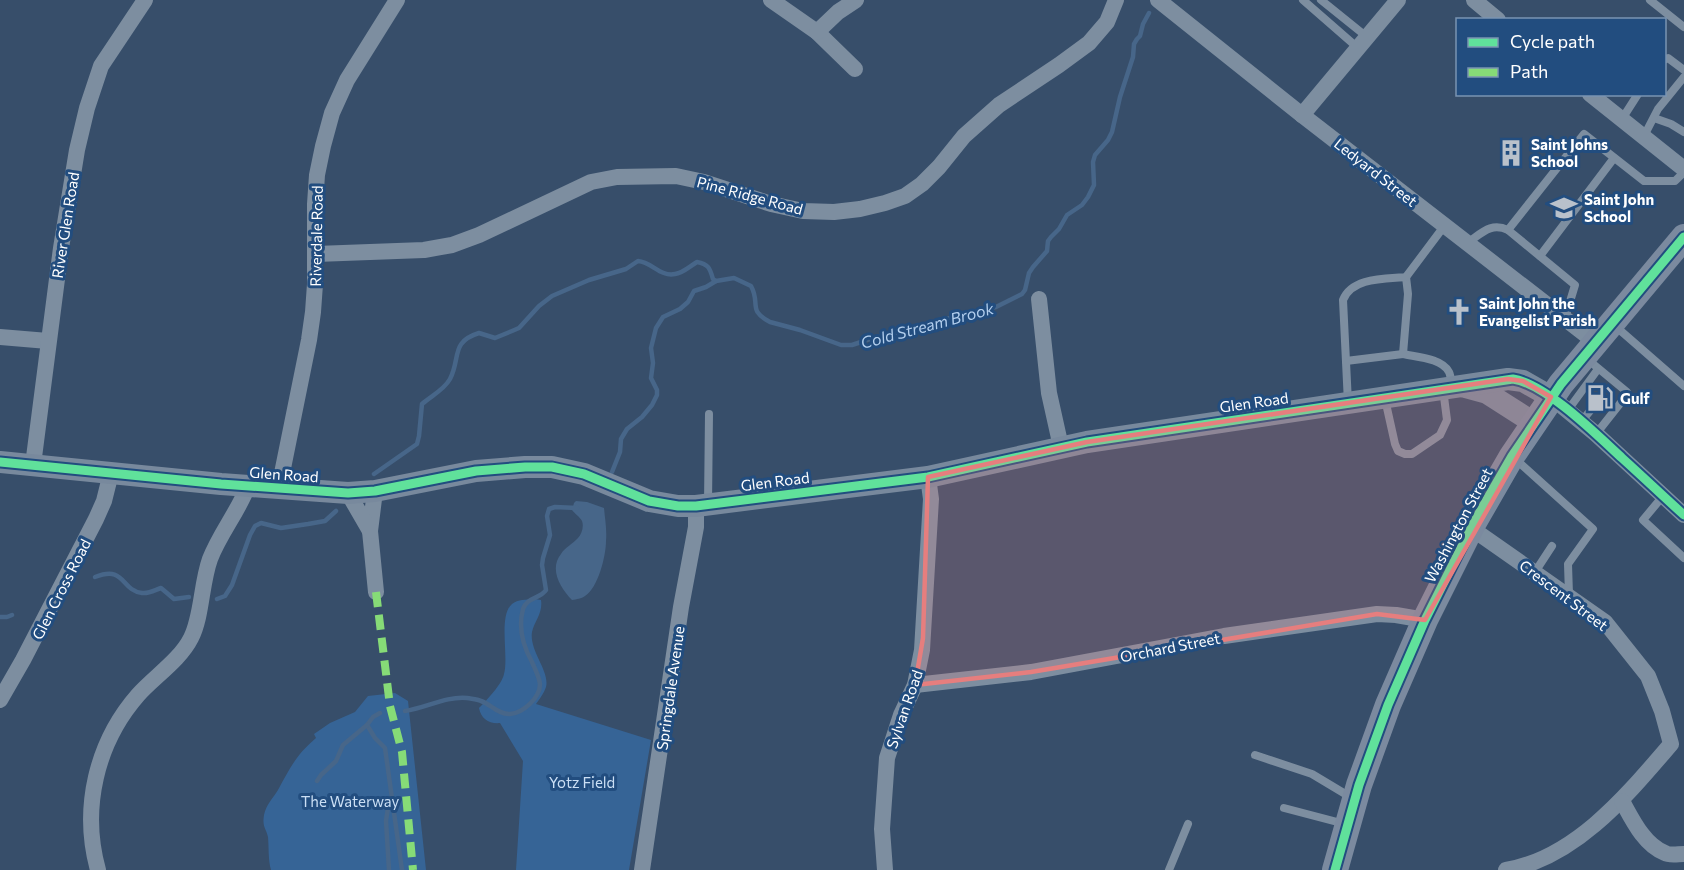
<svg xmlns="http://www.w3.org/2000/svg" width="1684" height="870" font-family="Commissioner,sans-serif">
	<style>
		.green { fill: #366496 }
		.water { fill: #476689 }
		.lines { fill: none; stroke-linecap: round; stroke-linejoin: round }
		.stream { stroke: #476689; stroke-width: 4.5 }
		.lane { stroke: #7d8ea0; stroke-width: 8 }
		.street { stroke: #7d8ea0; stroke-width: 16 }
		.secondary { stroke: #78899d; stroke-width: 22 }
		.primary { stroke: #7b8a9f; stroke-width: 26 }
		.quiet { stroke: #86db77; stroke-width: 8; stroke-dasharray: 15 8; stroke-linecap: butt }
		.cycleway-casing { stroke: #224d7f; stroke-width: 13 }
		.cycleway { stroke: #60e19b; stroke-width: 9 }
		.marked { fill: #e67e7e; fill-opacity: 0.2; stroke: #e67e7e; stroke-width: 4.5; stroke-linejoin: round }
		.labels { text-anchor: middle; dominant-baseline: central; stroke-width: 6; stroke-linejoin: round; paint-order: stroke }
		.poi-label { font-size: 15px; font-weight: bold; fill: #fff; stroke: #224d7f; text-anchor: start }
		.street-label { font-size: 15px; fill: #fff; stroke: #224d7f }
		.park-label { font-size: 15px; fill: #cbdff5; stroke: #224d7f }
		.water-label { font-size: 16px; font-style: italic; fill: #b3cfee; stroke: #224d7f }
	</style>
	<rect width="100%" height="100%" fill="#374e6a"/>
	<g class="green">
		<path d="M534,599L541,600C543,613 535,620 532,632C529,651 550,671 546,687C544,693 539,700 536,704L651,740L629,870H516L523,761L500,723C489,724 481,719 479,708C487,700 502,684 504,674C509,656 498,616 512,604C518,599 526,600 534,599Z"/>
		<path d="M395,693L408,701L426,870H271C268,859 269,848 268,837C266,828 262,827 264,815C266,805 273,798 278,790C290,768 296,755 316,738L314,734L330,723L355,712L368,696Z"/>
	</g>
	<path class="water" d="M576,501L587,502L604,508C605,519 607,530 606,541C606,556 598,588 585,596C581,599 577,599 572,600C560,588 549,569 561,554C565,547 573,544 578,538C582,534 584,526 582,521C580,517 575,514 572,510L574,503Z"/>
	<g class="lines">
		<g class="stream">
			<path d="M612,472L620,452L621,439L627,429L642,417L652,405L657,395V390L651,378L653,363L651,348L656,328L663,317L680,309L688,302L694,291L706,287L716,281"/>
			<path d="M374,474L417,444L419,436L422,404C431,396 444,390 450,379C461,358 450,342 479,333L495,338L512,331L519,328L539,306L552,296L589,280L626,269L638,261C652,262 660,277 675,274C683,273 690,266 697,262C709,264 710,269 713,279L716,281L734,278L751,286C761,304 747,310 770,322L800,330L841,345H852L873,338L908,330L957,316L996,307L1022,294L1025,290L1029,273L1033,267L1047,251L1048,241L1051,237L1059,229L1067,215L1082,205L1088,197L1094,185L1093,162L1095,155L1108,140L1112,132L1120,97L1133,57L1134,44L1137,39L1140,36L1143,24L1149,13"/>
			<path d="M95,577C126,565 120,590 142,593C149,594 155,590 161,588L174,599L189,597"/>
			<path d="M217,599L225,596L232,585L250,535L255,526L261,523L281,528L308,524L325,521L336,511"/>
			<path d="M0,617H7L12,615"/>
			<path d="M405,711C426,708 446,696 467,698C472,699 477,699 481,701C490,704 499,715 510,714C523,713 540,698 540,684C539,676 535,669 532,662C523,646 518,628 523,609C527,597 540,599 546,590L542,565L543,558L550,535L547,516L549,509L555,507L577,508"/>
			<path d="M380,713L373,717L367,725L375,738L385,748L402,870"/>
			<path d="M317,781L321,775L336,761L343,745L367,725"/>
			<path d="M389,870L386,821L389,801"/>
		</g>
		<g class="lane">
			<path d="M1303,0L1358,48"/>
			<path d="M1321,0L1367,37"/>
			<path d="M1650,0L1684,27"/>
			<path d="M1664,60L1668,58L1684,70"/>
			<path d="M1654,118L1671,124L1684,132"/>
			<path d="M1622,119L1638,94"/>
			<path d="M1644,136L1658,109L1684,77"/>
			<path d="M1467,243C1482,233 1491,222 1508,230"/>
			<path d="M1540,256L1614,158"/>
			<path d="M1406,277L1408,294L1403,354C1416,357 1442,358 1449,372C1451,376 1451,383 1452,387"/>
			<path d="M1565,318L1575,285L1508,230L1584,134L1644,181H1675L1684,172"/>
			<path d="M1614,325L1684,386"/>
			<path d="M1587,359L1627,392L1626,396L1596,434"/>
			<path d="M1346,361L1403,354"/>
			<path d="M1385,399L1395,444L1398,451L1405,454H1412L1440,435L1447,420L1443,389"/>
			<path d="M1348,403L1343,300C1352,277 1386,279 1406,277L1445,225"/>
			<path d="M1568,410L1598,369"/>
			<path d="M1581,422L1594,406"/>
			<path d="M1513,457L1593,529L1568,564L1569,595"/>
			<path d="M1663,496L1643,520L1684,558"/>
			<path d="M708,504L709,414"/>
			<path d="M1535,572L1552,546"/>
			<path d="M1255,755L1312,774L1352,798"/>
			<path d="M1284,808L1345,824"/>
			<path d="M1169,870L1188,824"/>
		</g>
		<g class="street">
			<path d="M771,0L817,32L855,69"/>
			<path d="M1158,0L1302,115L1595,342"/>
			<path d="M1474,0L1498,20"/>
			<path d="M817,32L838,12L856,0"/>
			<path d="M1590,94L1684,169"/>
			<path d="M1302,115L1398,0"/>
			<path d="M316,254L424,250L452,245L479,235L591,182L617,177L676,176L704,182L771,204L803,211L834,212L860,209L885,203L905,196L922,184L939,167L964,136L999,105L1059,65L1089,43L1107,22L1116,0"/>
			<path d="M1039,299L1049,393L1061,447"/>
			<path d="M0,337L48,341"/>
			<path d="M1551,397L1596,434L1684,515"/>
			<path d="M33,465L61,248L77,150L87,108L101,66L145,0"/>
			<path d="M279,488L309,340L313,312L315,284V204L317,175L323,146L332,113L347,80L397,0"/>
			<path d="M375,491L370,531L376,592"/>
			<path d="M348,493L370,531"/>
			<path d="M1471,528L1605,622L1648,676L1662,711L1671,744C1628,794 1576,858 1506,870"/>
			<path d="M915,685L1031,672L1224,636L1377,614L1396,615L1425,620"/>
			<path d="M0,700L23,660L96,519L104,501L111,473"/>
			<path d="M1622,801C1632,819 1644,845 1665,853C1670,856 1678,854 1684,854"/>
			<path d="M98,870C81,809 96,743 138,695C154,677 180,660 191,638C202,617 201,584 210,559C220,533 238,512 248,486"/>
			<path d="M642,870L681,607L696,527V506"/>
			<path d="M885,870L882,829L887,758L901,715L915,685L922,650L931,499L928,477"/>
		</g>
		<g class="secondary">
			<path d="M1465,387L1487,393L1534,423"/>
			<path d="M0,462L221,484L348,493L375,491L476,471L525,467H552L584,474L649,501L678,506H696L928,477L1087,442L1508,379L1523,381L1551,397"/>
		</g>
		<path class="primary" d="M1335,870L1359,785L1388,705L1425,620L1474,522L1512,456L1561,384L1684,237"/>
		<path class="quiet" d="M376,592L390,706L402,752L413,870"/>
		<defs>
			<g id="cycleway">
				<path d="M0,462L221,484L348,493L375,491L476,471L525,467H552L584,474L649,501L678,506H696L928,477L1087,442L1513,379C1546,384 1597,435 1622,458C1643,477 1663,496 1684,515"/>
				<path d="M1335,870L1359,785L1388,705L1425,620L1474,522L1512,456L1561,384L1684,237"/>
			</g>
		</defs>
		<use href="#cycleway" class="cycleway-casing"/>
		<use href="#cycleway" class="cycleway"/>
	</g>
	<path class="marked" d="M1508,379L1523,381L1551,397L1425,620L1377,614L1031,672L915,685L923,638L928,477L1087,442Z"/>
	<defs>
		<symbol id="building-bare" viewBox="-9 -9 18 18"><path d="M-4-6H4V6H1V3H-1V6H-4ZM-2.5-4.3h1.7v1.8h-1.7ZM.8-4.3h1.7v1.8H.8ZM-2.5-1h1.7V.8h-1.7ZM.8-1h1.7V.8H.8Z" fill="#b9c1cb" stroke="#224d7f" stroke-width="2.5" paint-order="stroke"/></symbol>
		<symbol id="school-bare" viewBox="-9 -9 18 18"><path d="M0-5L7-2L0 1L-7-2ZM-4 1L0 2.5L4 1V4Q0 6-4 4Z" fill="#b9c1cb" stroke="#224d7f" stroke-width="2.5" paint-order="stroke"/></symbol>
		<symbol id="church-bare" viewBox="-9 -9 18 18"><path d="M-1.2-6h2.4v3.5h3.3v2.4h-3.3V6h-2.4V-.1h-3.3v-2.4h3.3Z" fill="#b9c1cb" stroke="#224d7f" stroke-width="2.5" paint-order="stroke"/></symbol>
		<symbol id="fuel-bare" viewBox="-9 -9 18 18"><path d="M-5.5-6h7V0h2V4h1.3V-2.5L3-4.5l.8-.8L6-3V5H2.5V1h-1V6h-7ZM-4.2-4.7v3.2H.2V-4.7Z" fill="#b9c1cb" stroke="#224d7f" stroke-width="2.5" paint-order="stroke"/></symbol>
	</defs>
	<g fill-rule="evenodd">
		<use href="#building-bare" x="1492" y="134" width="38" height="38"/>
		<use href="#school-bare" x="1545" y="189" width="38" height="38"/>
		<use href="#church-bare" x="1440" y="293" width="38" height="38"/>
		<use href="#fuel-bare" x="1581" y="379" width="38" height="38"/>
	</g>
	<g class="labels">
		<g class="poi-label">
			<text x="1531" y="144">Saint Johns<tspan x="1531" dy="17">School</tspan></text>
			<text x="1584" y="199">Saint John<tspan x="1584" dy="17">School</tspan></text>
			<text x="1479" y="303">Saint John the<tspan x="1479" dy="17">Evangelist Parish</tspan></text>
			<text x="1620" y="398">Gulf</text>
		</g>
		<g class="street-label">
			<text transform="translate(1376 172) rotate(38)">Ledyard Street</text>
			<text transform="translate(750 195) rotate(15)">Pine Ridge Road</text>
			<text transform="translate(65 225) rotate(-81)">River Glen Road</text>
			<text transform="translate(316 236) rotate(-89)">Riverdale Road</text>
			<text transform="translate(1254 402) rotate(-8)">Glen Road</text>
			<text transform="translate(284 474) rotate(4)">Glen Road</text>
			<text transform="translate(775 481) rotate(-7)">Glen Road</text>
			<text transform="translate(1458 525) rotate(-62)">Washington Street</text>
			<text transform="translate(61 589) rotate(-63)">Glen Cross Road</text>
			<text transform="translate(1564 595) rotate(37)">Crescent Street</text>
			<text transform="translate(1170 647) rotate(-11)">Orchard Street</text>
			<text transform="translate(670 688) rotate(-82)">Springdale Avenue</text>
			<text transform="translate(904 709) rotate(-71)">Sylvan Road</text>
		</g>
		<g class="park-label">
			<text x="582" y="782">Yotz Field</text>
			<text x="350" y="801">The Waterway</text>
		</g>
		<g class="water-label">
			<text transform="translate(927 325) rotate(-15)">Cold Stream Brook</text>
		</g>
	</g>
	<rect x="1456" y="18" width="210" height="78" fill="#224d7f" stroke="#7a94b2" stroke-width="1.5"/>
	<rect x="1468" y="38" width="30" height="9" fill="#60e19b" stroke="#7a94b2" stroke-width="1.5"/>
	<text x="1510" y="48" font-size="18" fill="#ffffff">Cycle path</text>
	<rect x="1468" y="68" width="30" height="9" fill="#86db77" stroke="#7a94b2" stroke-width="1.5"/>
	<text x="1510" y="78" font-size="18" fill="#ffffff">Path</text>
</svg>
